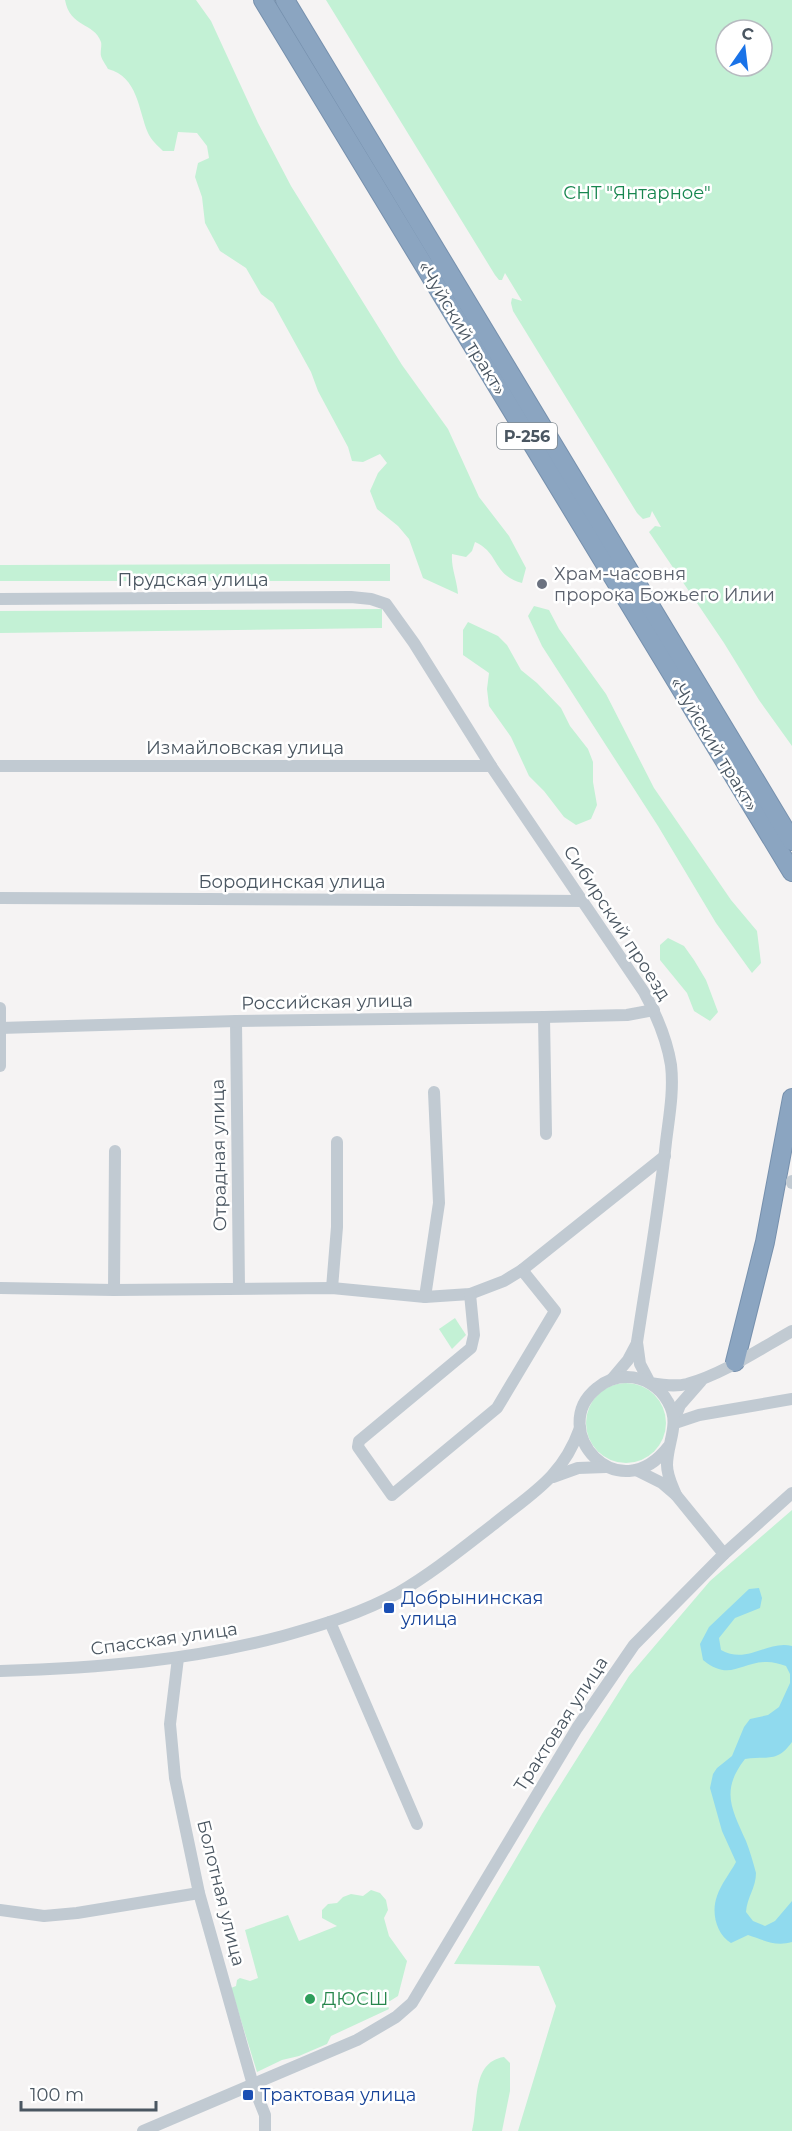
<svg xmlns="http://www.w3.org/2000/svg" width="792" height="2131" font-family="Montserrat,sans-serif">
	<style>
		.green { fill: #c3f1d5; fill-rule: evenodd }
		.water { fill: #90daee }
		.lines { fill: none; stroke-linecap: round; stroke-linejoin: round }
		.highway-casing { stroke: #7690ad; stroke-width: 20 }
		.minor { stroke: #c1cad2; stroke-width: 12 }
		.highway { stroke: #8ba5c1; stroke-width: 18 }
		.worship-dot { fill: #6b7280; stroke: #fff; stroke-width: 2 }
		.transit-dot { fill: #1a4fb4; stroke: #fff; stroke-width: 2 }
		.leisure-dot { fill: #2e9e5b; stroke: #fff; stroke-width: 2 }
		.labels { text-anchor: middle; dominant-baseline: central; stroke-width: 5; stroke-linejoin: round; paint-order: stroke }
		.shield { fill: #fff; stroke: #808990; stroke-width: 1.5 }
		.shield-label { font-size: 16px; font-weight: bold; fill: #4a5661 }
		.park-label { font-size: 18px; fill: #17864f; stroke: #fff }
		.street-label { font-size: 18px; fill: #4a5661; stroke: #fff }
		.worship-label { font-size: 18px; fill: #5b616d; stroke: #fff; text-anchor: start }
		.transit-label { font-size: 18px; fill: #164399; stroke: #fff; text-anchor: start }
		.leisure-label { font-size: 18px; fill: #27864d; stroke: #fff; text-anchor: start }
	</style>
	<rect width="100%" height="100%" fill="#f5f3f3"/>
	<g class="green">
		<path d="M65,0H196L211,21L258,123L291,186L402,365L448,429L479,497L509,536L526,568L522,583C492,575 500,553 475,542L472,551L466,557L452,554C451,568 457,580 458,594L423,578L409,539L398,526L377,509L370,491L378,473L387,463L380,454L363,462L352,461L348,447L318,391L311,372L273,303L261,294L246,268L220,251L205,223L202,197L195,177L198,163L209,158L207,146L197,133L178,132L174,151H163C158,146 151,140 148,133C138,109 138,77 108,69C106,65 102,60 101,56C100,52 102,46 101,42C94,22 70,28 65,0Z"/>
		<path d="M326,0H792V746L759,700L724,643L649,532L655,526L661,527L652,511L650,517L643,519L637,513L513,311L511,303L512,298L522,301L505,273L502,280H499L495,275ZM726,30H762V66H726Z"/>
		<path d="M390,564V581H0V565Z"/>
		<path d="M534,606L549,610L559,629L606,694L654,788L731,900L757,931L761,963L752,973L716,923L658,826L542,646L528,616Z"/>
		<path d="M382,609V628L0,633V611Z"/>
		<path d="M468,622L498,636L507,645L521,670L537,683L561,708L570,726L588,749L593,762V782L597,805L591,819L576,825L564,817L544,791L529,776L511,737L489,706L487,689L489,673L463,655V630Z"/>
		<path d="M668,938L684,946L694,960L706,980L718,1012L710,1021L694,1011L687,993L660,960V945Z"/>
		<path d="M455,1318L466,1335L452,1349L439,1329Z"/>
		<circle cx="626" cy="1423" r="40"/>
		<path d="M792,1510V2131H518L556,2006L539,1966L454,1964L542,1814L629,1676L710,1581Z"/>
		<path d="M371,1890L380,1893L386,1900L388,1910L384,1918L389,1936L407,1961L398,1996L390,2001L386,2000L389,2009L331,2036L327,2044L299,2056L282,2060L257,2072L231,1988L236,1986L237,1980L240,1978L250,1981L258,1978L245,1930L288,1915L299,1941L337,1926L322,1918V1910L328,1904L337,1903L343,1897L351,1894L363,1896Z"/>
		<path d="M504,2057L510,2063V2091L502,2131H472C479,2107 470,2062 504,2057Z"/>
	</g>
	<path class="water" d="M759,1588L762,1598L760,1608L735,1618L719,1638L721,1650C747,1665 767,1640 792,1646V1742C776,1764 767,1755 745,1759C720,1791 732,1809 746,1841C750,1851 753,1862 756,1873C756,1888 747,1897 746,1912L753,1921L765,1926L775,1921L792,1901V1942C775,1947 764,1940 748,1935L731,1943C716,1934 711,1912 717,1896C721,1884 730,1873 736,1862L722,1831L710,1788L713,1774L717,1768L732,1756L744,1727L750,1719L768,1715L779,1707L790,1683V1674L786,1666C780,1664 773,1662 767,1662C740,1662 730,1682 703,1660L700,1644L709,1627L749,1589Z"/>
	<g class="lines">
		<defs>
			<g id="highway">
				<path d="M263,0L792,872"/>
				<path d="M285,0L792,841"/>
				<path d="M735,1362L765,1242L792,1098"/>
			</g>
		</defs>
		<use href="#highway" class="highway-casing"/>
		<g class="minor">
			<path d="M0,599L351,597L371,599L386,604L414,643L491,766L644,992C656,1014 667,1040 671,1065C674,1091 669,1117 666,1142C659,1209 647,1276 637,1342L640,1364L650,1383C662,1385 675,1387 687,1384C723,1374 760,1349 792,1331"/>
			<path d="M0,766H491"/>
			<path d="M0,898L583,901"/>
			<path d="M0,1008V1066"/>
			<path d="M544,1017L546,1134"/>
			<path d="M236,1021L239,1288"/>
			<path d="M0,1028L236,1021L544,1017L627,1015L654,1010"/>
			<path d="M792,1181V1183"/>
			<path d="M0,1288L114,1290L332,1288L425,1297L470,1294L504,1281L522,1270L665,1156"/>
			<path d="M332,1288L337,1227V1142"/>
			<path d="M114,1290L115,1151"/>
			<path d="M470,1294L474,1335L471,1348L359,1441L358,1447L392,1495L497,1408L555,1311L522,1270"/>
			<path d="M425,1297L439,1203L434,1092"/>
			<path d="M612,1379L628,1360L637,1343"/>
			<path d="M674,1420L680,1405L701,1381"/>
			<path d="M675,1423L699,1415L792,1399"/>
			<path d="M669,1446C618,1513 546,1429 597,1388C605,1381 616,1377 627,1377C644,1377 660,1387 668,1402C681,1423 667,1443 667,1465C667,1476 672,1485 676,1495"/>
			<path d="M636,1470L662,1483L676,1495L724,1554"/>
			<path d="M553,1477L578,1468L606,1467"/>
			<path d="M330,1622L417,1824"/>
			<path d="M178,1658L170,1724L175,1778L199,1893L253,2085L265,2115V2131"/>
			<path d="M0,1671C98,1668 188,1661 283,1636C322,1625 362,1613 398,1593C431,1574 463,1548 494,1524C532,1493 562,1478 580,1428"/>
			<path d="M0,1910L44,1916L77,1913L199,1893"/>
			<path d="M143,2131L357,2040L396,2017L412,2003L577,1728L634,1645L724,1554L792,1493"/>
		</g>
		<use href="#highway" class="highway"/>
	</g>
	<circle class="worship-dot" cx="542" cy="584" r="6"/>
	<g class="transit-dot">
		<rect x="383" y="1602" width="12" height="12" rx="3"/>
		<rect x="242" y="2089" width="12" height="12" rx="3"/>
	</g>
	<circle class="leisure-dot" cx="310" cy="1999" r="6"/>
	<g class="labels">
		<rect class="shield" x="497" y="423" width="60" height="26" rx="4.5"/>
		<g class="shield-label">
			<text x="527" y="436">Р-256</text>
		</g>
		<g class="park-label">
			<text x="637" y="193">СНТ "Янтарное"</text>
		</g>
		<g class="street-label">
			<text transform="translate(462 328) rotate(59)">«Чуйский тракт»</text>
			<text x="193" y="580">Прудская улица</text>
			<text transform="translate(714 744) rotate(59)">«Чуйский тракт»</text>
			<text x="245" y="748">Измайловская улица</text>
			<text x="292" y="882">Бородинская улица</text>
			<text transform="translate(617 923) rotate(57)">Сибирский проезд</text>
			<text transform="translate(327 1002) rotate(-1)">Российская улица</text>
			<text transform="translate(219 1155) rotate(-91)">Отрадная улица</text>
			<text transform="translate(164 1639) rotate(-8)">Спасская улица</text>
			<text transform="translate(561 1724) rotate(-57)">Трактовая улица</text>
			<text transform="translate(221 1893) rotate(76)">Болотная улица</text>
		</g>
		<g class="worship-label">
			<text x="554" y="574">Храм-часовня<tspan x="554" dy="21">пророка Божьего Илии</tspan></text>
		</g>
		<g class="transit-label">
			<text x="401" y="1598">Добрынинская<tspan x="401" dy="21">улица</tspan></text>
			<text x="260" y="2095">Трактовая улица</text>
		</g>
		<g class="leisure-label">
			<text x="322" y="1999">ДЮСШ</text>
		</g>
	</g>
	<g transform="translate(744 48) rotate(14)"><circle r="28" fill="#ffffff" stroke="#b7bbc0" stroke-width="1.5"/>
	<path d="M0-4.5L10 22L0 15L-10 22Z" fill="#1a73e8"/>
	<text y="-9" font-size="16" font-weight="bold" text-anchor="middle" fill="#4a5661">С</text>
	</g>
	<path d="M21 2101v9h135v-9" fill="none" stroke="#4a5661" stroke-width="3"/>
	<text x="30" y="2101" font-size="18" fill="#4a5661" stroke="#ffffff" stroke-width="4.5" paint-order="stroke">100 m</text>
</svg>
